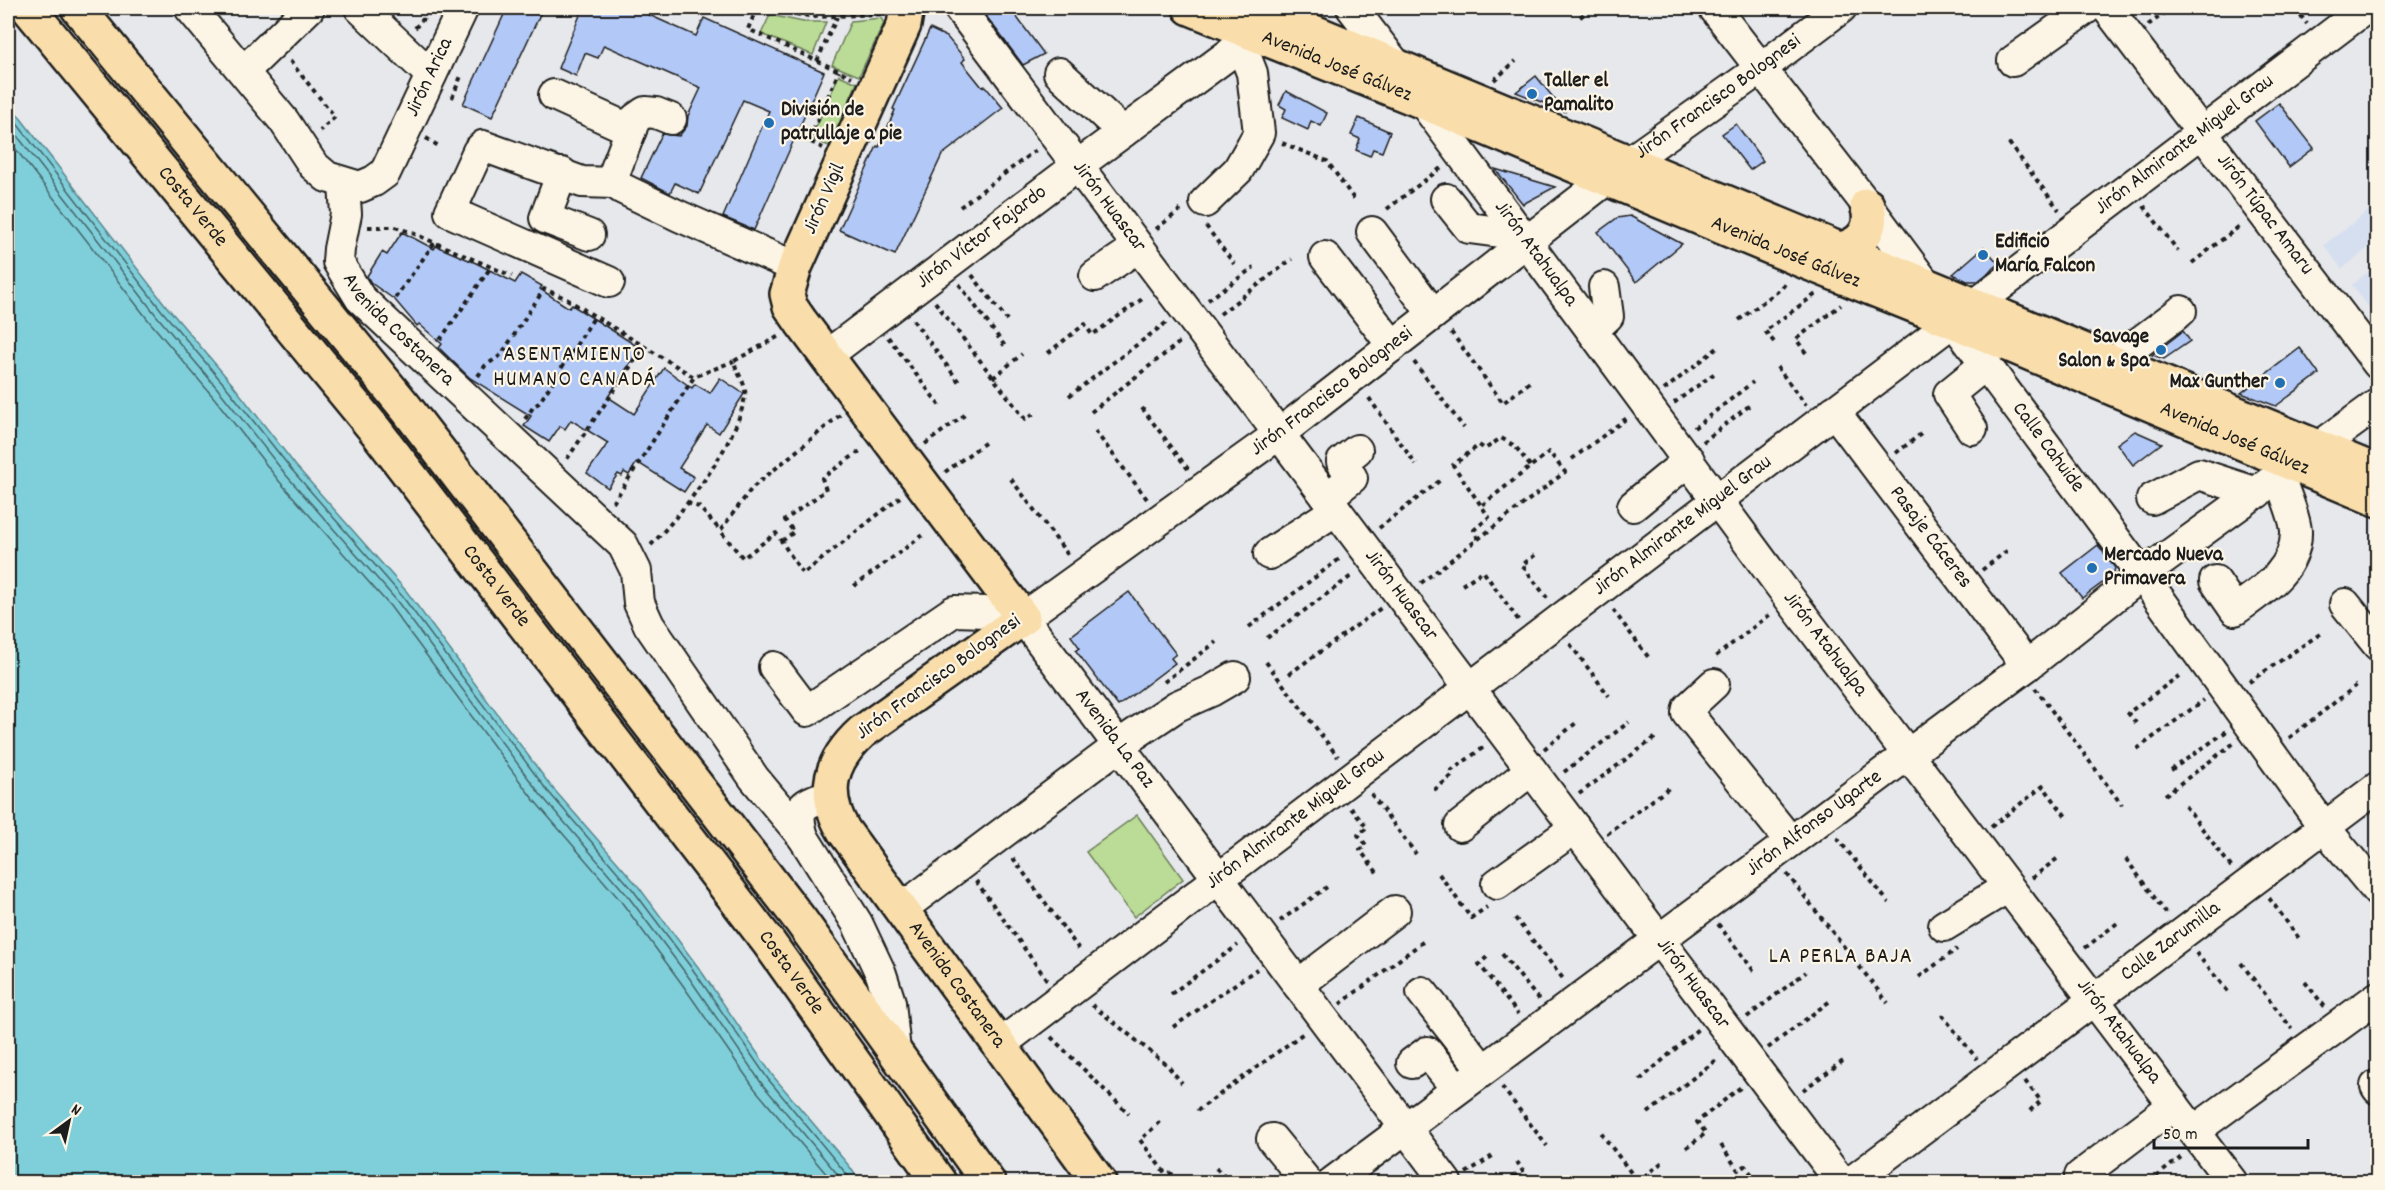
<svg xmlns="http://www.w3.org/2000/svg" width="2385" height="1190" font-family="Dekko,sans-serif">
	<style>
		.built { fill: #d6dfef }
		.green { fill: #badc96; stroke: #6b7c59; stroke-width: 1.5 }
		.water { fill: #7fcfda; stroke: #57878e; stroke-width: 1.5 }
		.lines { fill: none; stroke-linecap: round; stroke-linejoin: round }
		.shore { stroke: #446468; stroke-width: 1.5 }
		.building { fill: #b2c9f8; stroke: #1c1c1c; stroke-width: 1.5 }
		.minor-casing { stroke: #1c1c1c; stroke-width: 34 }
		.major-casing { stroke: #1c1c1c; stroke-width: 38 }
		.highway-casing { stroke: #1c1c1c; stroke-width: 38 }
		.path { stroke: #1c1c1c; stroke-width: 4; stroke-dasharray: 4.5 4.5; stroke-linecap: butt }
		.minor { stroke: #fcf5e5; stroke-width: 30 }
		.major { stroke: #f9deab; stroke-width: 33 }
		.highway { stroke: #f9deab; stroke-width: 33 }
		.poi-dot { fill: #1f6fb2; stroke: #fcf5e5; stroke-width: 2 }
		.labels { text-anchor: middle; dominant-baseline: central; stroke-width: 4.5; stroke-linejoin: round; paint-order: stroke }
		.street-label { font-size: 21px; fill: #1c1c1c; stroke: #fcf5e5 }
		.poi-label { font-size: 21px; font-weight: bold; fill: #1c1c1c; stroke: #fcf5e5; text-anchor: start }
		.neighbourhood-label { font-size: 22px; letter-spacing: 1.5px; fill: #1c1c1c; stroke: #fcf5e5 }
	</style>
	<rect width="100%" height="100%" fill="#e6e8eb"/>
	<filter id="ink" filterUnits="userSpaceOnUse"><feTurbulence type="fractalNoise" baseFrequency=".0167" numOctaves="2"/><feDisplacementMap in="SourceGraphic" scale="12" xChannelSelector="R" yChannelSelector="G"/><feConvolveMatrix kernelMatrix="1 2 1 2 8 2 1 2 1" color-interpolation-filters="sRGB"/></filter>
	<g filter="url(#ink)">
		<g class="built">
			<path d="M2377,204V241L2342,269L2324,245Z"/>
			<path d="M2377,265V318L2352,285Z"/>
		</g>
		<g class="green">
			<path d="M770,15L803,22H826L813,55L761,34Z"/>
			<path d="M881,18L884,23L859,76L832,65L851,21Z"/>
			<path d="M839,75L857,83L829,146L814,140L816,136L813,134Z"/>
			<path d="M1137,815L1183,879L1134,917L1086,852Z"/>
		</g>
		<path class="water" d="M8,102L167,307L233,385L296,466L407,592L550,785L638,886L701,971L773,1076L850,1167L860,1182H8Z"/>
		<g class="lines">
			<g class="shore">
				<path d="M8,112L162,311L228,389L292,470L402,596L546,789L633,890L696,974L768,1079L853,1182"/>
				<path d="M8,124L156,315L222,394L286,475L397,601L540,794L627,895L690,979L762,1084L844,1182"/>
				<path d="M8,139L149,321L215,399L279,481L390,606L533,799L620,900L682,984L755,1089L833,1182"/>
			</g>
		</g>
		<g class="building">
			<path d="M507,8H543L492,117L463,104Z"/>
			<path d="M583,8H649L647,14L696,36L704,18L824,72L754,230L723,217L769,111L743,100L699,194L675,183L670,193L641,178L662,134L679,136L687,126L688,116L701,88L604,45L598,58L585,53L576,76L558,68Z"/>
			<path d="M980,8H1010L1044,54L1023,65Z"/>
			<path d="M930,29L947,37L965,59L962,62L982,87L985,86L1003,108L942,155L895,255L839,230L877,146L879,147L895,110L893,109Z"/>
			<path d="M1536,76L1564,111L1516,92Z"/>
			<path d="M1286,91L1327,113L1321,126L1311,121L1308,130L1282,118L1286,109L1279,105Z"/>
			<path d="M2279,103L2314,148L2289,167L2255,121Z"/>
			<path d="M1359,118L1390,132L1382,152L1373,149L1370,156L1356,150L1360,139L1351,135Z"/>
			<path d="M1736,124L1763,161L1750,170L1722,134Z"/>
			<path d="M1495,169L1555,187L1523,204Z"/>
			<path d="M1630,216L1682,244L1636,282L1598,232L1617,218Z"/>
			<path d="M402,232L434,249L436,246L476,263L515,283L521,274L542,286L540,289L569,308L572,305L640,348L608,397L634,414L664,368L692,388L695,384L710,393L720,378L744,394L719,433L707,425L679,468L694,477L684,492L637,462L629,475L624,472L622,476L618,474L608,488L587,473L608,443L571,420L565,429L560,426L549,442L524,426L531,416L470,378L439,348L442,344L419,324L417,326L395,300L371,283L367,276L382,252L387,255Z"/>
			<path d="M1984,247L1999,264L1978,281H1967L1953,274Z"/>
			<path d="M2183,331L2190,341L2164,359L2152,355Z"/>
			<path d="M2300,348L2319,374L2276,406L2241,393Z"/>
			<path d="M2135,431L2162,443L2133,465L2117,444Z"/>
			<path d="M2098,545L2115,568L2113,575L2082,598L2062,573Z"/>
			<path d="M1129,592L1176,654L1171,658L1175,663L1118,706L1076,651L1080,648L1071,636Z"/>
		</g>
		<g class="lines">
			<defs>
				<g id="minor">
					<path id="s1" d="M190,8L284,121L313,165L327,177L360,187L374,181L385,173L463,8"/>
					<path d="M360,8L431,75"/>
					<path id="s2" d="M959,8L1841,1182"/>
					<path d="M1352,8L1396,65"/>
					<path id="s3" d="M1714,8L1867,205L2142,575L2324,827L2378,892"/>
					<path id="s4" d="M2107,8L2378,364"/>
					<path d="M2013,61L2087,8"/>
					<path d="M244,71L309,8"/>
					<path d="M1059,73L1123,132"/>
					<path d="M554,95L631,130"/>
					<path id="s5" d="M1423,102L1790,599L2232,1182"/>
					<path d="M671,119L656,113L645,112L635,119L614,174V183L623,189L679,216L795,267"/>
					<path d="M562,173L545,218L589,235"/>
					<path id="s6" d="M344,184L346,214L339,249L338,262L360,298L623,545L636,571L639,603L649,625L754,778L803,837L857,923L881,974L890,1002L895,1052"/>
					<path d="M1446,199L1469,228L1522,235"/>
					<path d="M1205,202L1238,170L1259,133L1252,73L1241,45"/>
					<path d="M1372,232L1433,314"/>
					<path d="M1325,257L1393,346"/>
					<path d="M1095,276L1138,247"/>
					<path d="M609,282L450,212L478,151L483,146L582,182L614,183"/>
					<path d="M1593,330L1608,316L1604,287"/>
					<path id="s7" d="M826,356L1077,166L1255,35"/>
					<path d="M2113,362L2181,311"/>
					<path id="s8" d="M1834,411L2027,666"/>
					<path d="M1972,429L1949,394L1986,364"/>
					<path d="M1327,498L1352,478L1342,462L1357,450"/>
					<path d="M2152,499L2199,474L2257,493"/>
					<path d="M1633,506L1689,460"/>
					<path d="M1269,554L1336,510"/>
					<path d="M2215,581L2235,610C2262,591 2297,570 2296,531C2295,516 2284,492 2279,477"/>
					<path d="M2345,604L2378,645"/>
					<path d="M774,667L807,711L954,611L985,612L1012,626"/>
					<path d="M1714,684L1688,708L1687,713L1790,841"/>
					<path d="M1460,826L1531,770"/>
					<path d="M803,837C794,806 803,803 831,795"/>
					<path d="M1497,884L1575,828"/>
					<path d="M900,910L1132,736L1177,706L1211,691L1235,677"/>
					<path d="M1944,926L2008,887"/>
					<path d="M1298,985L1395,911"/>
					<path d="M1422,992L1483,1070"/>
					<path id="s9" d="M998,1046L2366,8"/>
					<path d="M1412,1063L1427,1052L1457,1089"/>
					<path d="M2376,1086L2378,1089"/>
					<path d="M2194,1131L2378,997"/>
					<path d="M1272,1139L1307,1182"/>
					<path d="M2080,1176L2174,1105"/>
					<path id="s10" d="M1333,1182L2027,666L2142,575L2378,404"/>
					<path id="s11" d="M1446,1182L1023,618L1279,434L1629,162L1760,69L1841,8"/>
					<path id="s12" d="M1851,1182L2378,787"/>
				</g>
				<g id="major">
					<path id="s13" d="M904,8L906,13L904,25L795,267L787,294L790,306L801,322L1023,618L862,732C830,761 821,793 844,831L1099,1182"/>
					<path id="s14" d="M1190,8L1423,102L1801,260L1953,321L2378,500"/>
					<path d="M1256,8L2378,472"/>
					<path d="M1839,249C1862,245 1875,228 1867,205"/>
				</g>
				<g id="highway">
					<path id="s15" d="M28,8L376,431L769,943L939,1182"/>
					<path d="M78,8L406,408L801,921L988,1182"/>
				</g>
			</defs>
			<use href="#minor" class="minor-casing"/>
			<use href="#major" class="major-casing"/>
			<use href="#highway" class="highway-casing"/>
			<g class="path">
				<path d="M757,8L748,29L852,77"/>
				<path d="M760,8L814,17L881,14"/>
				<path d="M2295,8L2307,24"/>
				<path d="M1580,17L1593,8"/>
				<path d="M2148,25L2172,8"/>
				<path d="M415,28L433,8"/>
				<path d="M290,61L335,117L320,131"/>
				<path d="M817,61L837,17"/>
				<path d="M1494,80L1516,61"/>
				<path d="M452,98L461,76"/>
				<path d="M426,138L440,147"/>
				<path d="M1282,143L1327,161L1354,199"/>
				<path d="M2009,143L2059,210"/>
				<path d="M823,148L809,141L839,71"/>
				<path d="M2144,206L2178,251"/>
				<path d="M960,207L1036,150"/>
				<path d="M1387,209L1441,168"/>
				<path d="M1206,226L1234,264"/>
				<path d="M368,227H395L410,232L512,276"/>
				<path d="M1156,229L1183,208"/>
				<path d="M2192,263L2241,225"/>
				<path d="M972,275L1007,320"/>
				<path d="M959,284L1007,349"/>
				<path d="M395,298L435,242"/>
				<path d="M1208,300L1254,267"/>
				<path d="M935,302L1025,419L1035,413"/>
				<path d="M1220,314L1292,259"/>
				<path d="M913,320L959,382"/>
				<path d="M1739,320L1782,288L1787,281"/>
				<path d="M1451,332L1503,403L1530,382"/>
				<path d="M888,337L940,406"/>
				<path d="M440,340L491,267"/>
				<path d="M1774,342L1765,331L1816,294"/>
				<path d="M1048,353L1085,324L1092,335L1145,297"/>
				<path d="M1806,353L1796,339L1841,305"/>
				<path d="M1414,362L1464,428"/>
				<path d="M1777,367L1806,405"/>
				<path d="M478,376L485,366L501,355L544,289L565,298L694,377L734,361"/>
				<path d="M993,378L1022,354"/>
				<path d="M1664,390L1720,346"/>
				<path d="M1069,396L1167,322"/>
				<path d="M1369,398L1416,465"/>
				<path d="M1674,403L1715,373"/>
				<path d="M1142,408L1188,469"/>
				<path d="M1091,412L1180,342"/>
				<path d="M840,415L752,488L720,531L743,558L776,533L803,574L900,497"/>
				<path d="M525,419L534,406L539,403L595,316"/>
				<path d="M1694,428L1753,382"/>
				<path d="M1095,431L1147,499"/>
				<path d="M1703,442L1750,405"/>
				<path d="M925,444L966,414"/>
				<path d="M1896,453L1921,434"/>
				<path d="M567,459L644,347"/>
				<path d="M1572,459L1627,418"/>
				<path d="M945,472L986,442"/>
				<path d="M1011,479L1068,555"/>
				<path d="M613,503L694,377"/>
				<path d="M687,503L699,507L720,530"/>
				<path d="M1379,528L1442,479"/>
				<path d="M1478,539L1474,530L1489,517L1453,465L1479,445L1485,449L1501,438L1515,446L1531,467"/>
				<path d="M782,541L794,532L785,520L826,490L822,478L863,449"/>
				<path d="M651,545C684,511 737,444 745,396C747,383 736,373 734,361L781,335"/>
				<path d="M1535,555L1522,565L1547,598"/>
				<path d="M1982,570L2008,550"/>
				<path d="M1421,583L1565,472L1549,452L1481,506"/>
				<path d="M1462,585L1483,571L1519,621"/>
				<path d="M854,586L926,533"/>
				<path d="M1613,610L1649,658"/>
				<path d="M1249,627L1342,557"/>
				<path d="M1267,638L1354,574"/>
				<path d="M1570,644L1609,696"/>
				<path d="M1716,656L1772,613"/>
				<path d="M1266,662L1338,757"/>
				<path d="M1289,674L1381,608"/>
				<path d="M1164,682L1216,642"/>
				<path d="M2249,682L2320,634"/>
				<path d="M2035,688L2122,805"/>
				<path d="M2136,723L2128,713L2183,673"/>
				<path d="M2289,738L2357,685"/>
				<path d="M1544,749L1576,723"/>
				<path d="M2137,749L2204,700"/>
				<path d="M2171,770L2227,731"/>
				<path d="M1564,772L1629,722"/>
				<path d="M1434,790L1452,776L1451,771L1484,747"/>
				<path d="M1371,794L1416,854"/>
				<path d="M1579,794L1656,737"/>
				<path d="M2165,795L2234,743"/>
				<path d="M2185,806L2232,868"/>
				<path d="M1351,808L1367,828L1358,835L1366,845L1360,850L1379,875"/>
				<path d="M1991,827L2043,786L2068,819"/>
				<path d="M1607,834L1669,788"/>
				<path d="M1837,838L1889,903"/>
				<path d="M1013,858L1081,952"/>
				<path d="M2126,859L2168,916"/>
				<path d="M1439,874L1471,918L1487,907"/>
				<path d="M1787,874L1888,1003"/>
				<path d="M2032,878L2058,858"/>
				<path d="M976,881L1047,980"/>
				<path d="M2269,898L2301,941"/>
				<path d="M1515,918L1565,981"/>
				<path d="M1280,921L1327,887"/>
				<path d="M1718,924L1754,971"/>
				<path d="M2085,948L2120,921"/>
				<path d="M2196,953L2230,994"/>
				<path d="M1502,954L1539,1000"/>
				<path d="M1487,957L1479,964L1518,1014"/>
				<path d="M2241,963L2292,1029"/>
				<path d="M1919,977L1957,949"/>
				<path d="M2305,982L2325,1007"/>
				<path d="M1171,994L1238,945"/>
				<path d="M1340,1004L1424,941"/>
				<path d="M1092,1005L1167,1065L1182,1083"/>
				<path d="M1942,1015L1977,1059"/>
				<path d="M1747,1017L1806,972"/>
				<path d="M1173,1027L1257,969"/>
				<path d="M1051,1037L1129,1114"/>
				<path d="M1768,1048L1830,1001"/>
				<path d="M1640,1080L1698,1029"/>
				<path d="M2025,1081L2041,1101L2027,1113"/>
				<path d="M1502,1087L1547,1146"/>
				<path d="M1803,1090L1843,1061"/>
				<path d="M1197,1111L1305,1032"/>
				<path d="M1648,1113L1719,1058"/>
				<path d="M1160,1122L1140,1140L1165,1173L1172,1174L1178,1182"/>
				<path d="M1601,1133L1638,1182"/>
				<path d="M1721,1145L1738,1170L1745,1166L1758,1182"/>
				<path d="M1686,1148L1706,1133L1697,1122L1741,1087"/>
				<path d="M1216,1168L1230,1182"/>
				<path d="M1466,1173L1494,1155"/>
				<path d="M1540,1181L1541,1182"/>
				<path d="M1506,1182L1523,1170L1517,1162"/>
				<path d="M1637,1182L1664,1161"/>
				<path d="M2149,1182L2184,1155"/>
			</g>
			<use href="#minor" class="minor"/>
			<use href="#major" class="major"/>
			<use href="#highway" class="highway"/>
		</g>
	</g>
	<g class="poi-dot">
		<circle cx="1532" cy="94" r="6"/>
		<circle cx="769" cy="123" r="6"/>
		<circle cx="1983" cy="255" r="6"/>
		<circle cx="2161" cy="350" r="6"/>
		<circle cx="2280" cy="383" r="6"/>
		<circle cx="2092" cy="568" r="6"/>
	</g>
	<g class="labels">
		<g class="street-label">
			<text stroke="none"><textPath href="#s14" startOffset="158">Avenida José Gálvez</textPath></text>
			<text stroke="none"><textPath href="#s1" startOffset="387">Jirón Arica</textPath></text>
			<text stroke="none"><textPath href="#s11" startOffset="1574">Jirón Francisco Bolognesi</textPath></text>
			<text stroke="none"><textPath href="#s9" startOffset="1490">Jirón Almirante Miguel Grau</textPath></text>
			<text transform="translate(825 199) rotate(-66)">Jirón Vigil</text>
			<text stroke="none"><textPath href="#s15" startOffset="258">Costa Verde</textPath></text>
			<text stroke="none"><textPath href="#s2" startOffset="249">Jirón Huascar</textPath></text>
			<text stroke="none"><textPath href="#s4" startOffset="260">Jirón Túpac Amaru</textPath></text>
			<text stroke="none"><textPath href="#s7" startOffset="196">Jirón Víctor Fajardo</textPath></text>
			<text stroke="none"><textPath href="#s5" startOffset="189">Jirón Atahualpa</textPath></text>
			<text stroke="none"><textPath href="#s14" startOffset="644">Avenida José Gálvez</textPath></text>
			<text stroke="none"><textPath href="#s6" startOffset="170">Avenida Costanera</textPath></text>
			<text stroke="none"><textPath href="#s11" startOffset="1088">Jirón Francisco Bolognesi</textPath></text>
			<text stroke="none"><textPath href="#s14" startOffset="1130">Avenida José Gálvez</textPath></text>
			<text stroke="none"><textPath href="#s3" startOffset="552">Calle Cahuide</textPath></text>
			<text stroke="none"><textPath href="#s9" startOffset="860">Jirón Almirante Miguel Grau</textPath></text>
			<text stroke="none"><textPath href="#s8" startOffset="159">Pasaje Cáceres</textPath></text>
			<text stroke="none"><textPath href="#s15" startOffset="744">Costa Verde</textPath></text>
			<text stroke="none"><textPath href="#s2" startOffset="735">Jirón Huascar</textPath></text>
			<text stroke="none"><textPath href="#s5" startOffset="675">Jirón Atahualpa</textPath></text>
			<text transform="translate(939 678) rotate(-36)">Jirón Francisco Bolognesi</text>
			<text transform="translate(1114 739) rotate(53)">Avenida La Paz</text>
			<text stroke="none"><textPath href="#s9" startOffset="374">Jirón Almirante Miguel Grau</textPath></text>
			<text stroke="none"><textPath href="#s10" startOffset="600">Jirón Alfonso Ugarte</textPath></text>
			<text stroke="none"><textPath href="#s12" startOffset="400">Calle Zarumilla</textPath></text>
			<text stroke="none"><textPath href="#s15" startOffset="1230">Costa Verde</textPath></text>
			<text stroke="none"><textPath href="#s2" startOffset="1221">Jirón Huascar</textPath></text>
			<text stroke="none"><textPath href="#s13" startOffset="1212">Avenida Costanera</textPath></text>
			<text stroke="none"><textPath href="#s5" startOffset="1161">Jirón Atahualpa</textPath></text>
		</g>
		<g class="poi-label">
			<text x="1544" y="82">Taller el<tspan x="1544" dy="24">Pamalito</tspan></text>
			<text x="781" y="111">División de<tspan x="781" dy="24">patrullaje a pie</tspan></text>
			<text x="1995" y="243">Edificio<tspan x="1995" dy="24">María Falcon</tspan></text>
			<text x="2149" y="338" text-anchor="end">Savage<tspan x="2149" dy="24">Salon &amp; Spa</tspan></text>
			<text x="2268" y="383" text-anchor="end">Max Gunther</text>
			<text x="2104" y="556">Mercado Nueva<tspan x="2104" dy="24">Primavera</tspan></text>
		</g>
		<g class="neighbourhood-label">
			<text x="575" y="355">ASENTAMIENTO<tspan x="575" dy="25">HUMANO CANADÁ</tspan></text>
			<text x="1841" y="957">LA PERLA BAJA</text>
		</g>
	</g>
	<rect width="2385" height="1190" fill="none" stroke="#fcf5e5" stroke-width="30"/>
	<rect x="15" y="15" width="2355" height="1160" fill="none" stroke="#1c1c1c" stroke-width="2" filter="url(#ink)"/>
	<g transform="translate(69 1121) rotate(33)" stroke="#fcf5e5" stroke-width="4.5" paint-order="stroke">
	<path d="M0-4.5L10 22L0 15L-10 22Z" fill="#1c1c1c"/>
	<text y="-9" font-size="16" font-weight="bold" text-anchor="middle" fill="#1c1c1c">N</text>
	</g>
	<path d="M2154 1139v9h154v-9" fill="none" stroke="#1c1c1c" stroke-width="3"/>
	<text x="2163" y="1139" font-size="18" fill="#1c1c1c" stroke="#fcf5e5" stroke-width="4.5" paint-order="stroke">50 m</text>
</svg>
